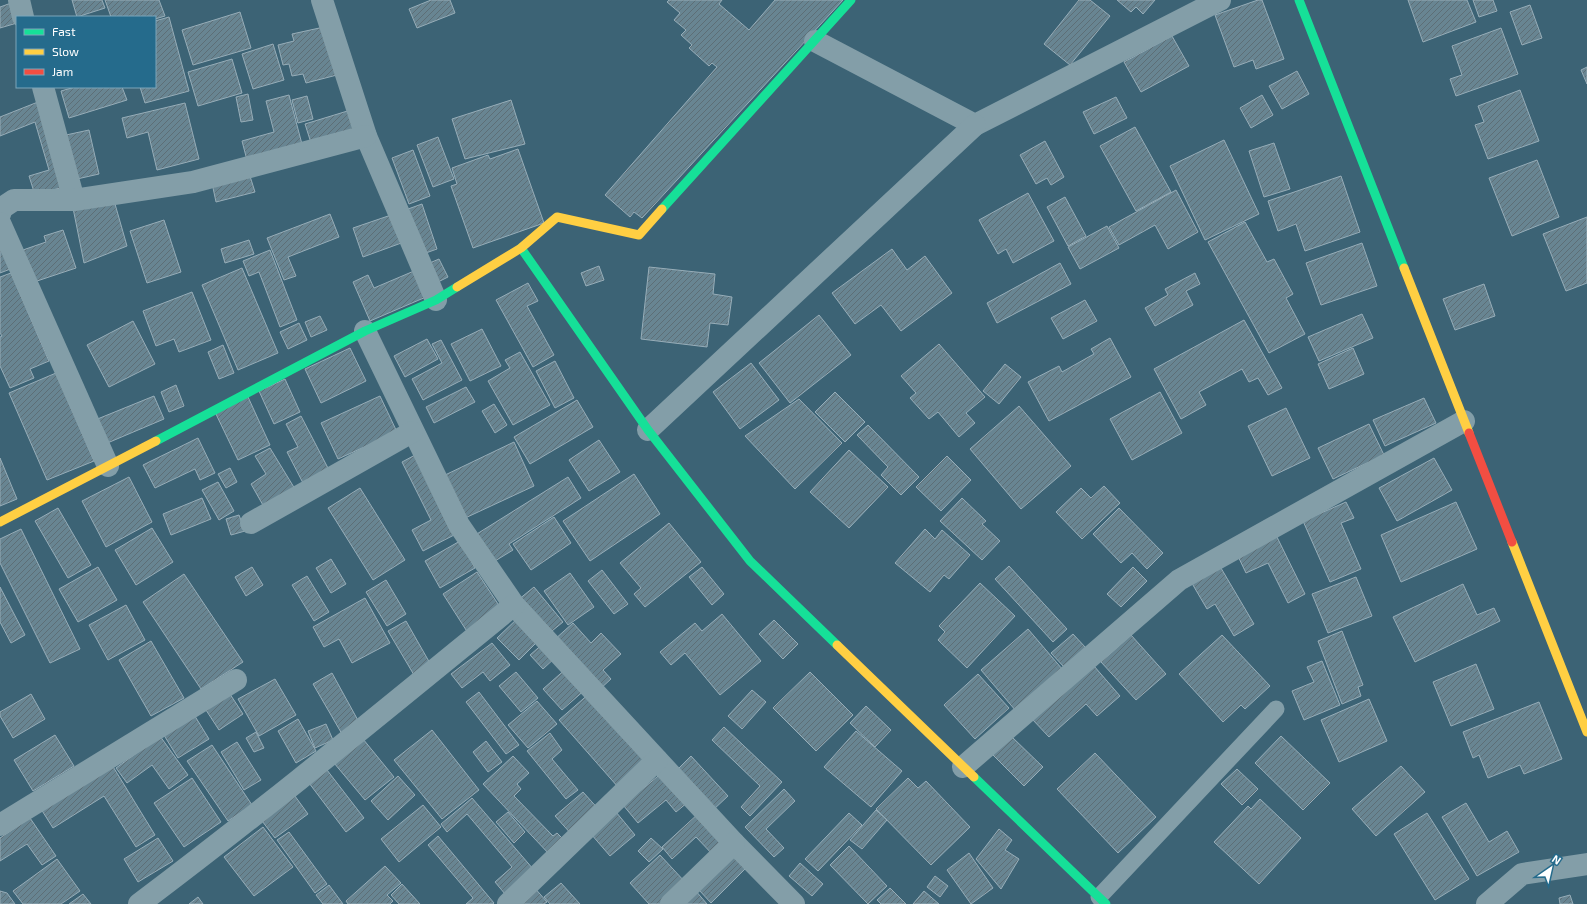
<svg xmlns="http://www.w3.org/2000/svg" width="1587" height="904" font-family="'Exo 2',sans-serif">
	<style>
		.building { fill: url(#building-hatch); stroke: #97adb8 }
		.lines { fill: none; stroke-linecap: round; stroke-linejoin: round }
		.lane { stroke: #839ea8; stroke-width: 17 }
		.street { stroke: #839ea8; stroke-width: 22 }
		.fast { stroke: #16e098; stroke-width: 9 }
		.slow { stroke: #ffcf43; stroke-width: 9 }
		.jam { stroke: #f24e42; stroke-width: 9 }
	</style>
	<defs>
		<pattern id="building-hatch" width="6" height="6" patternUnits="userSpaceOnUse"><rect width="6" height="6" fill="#688592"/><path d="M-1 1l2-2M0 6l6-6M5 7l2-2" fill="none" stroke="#5d6e76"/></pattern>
	</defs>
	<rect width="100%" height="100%" fill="#3c6375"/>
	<g class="building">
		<path d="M72,0H102L105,8L77,17Z"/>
		<path d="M105,0H159L165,16L155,19V17H111Z"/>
		<path d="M431,0H450L455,13L417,28L409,9Z"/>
		<path d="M669,0H722L719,4L749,30L775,0H843L642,218L634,212L630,217L605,195L717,67L712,63L709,66L689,48L692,45L681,35L686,30L674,20L680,13L667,2Z"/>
		<path d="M1079,0H1090L1110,16L1070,65L1044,44Z"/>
		<path d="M1117,0H1155L1143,14L1136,7L1131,12Z"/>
		<path d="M1258,0H1262L1284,59L1256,69L1253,60L1234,67L1215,15Z"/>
		<path d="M1408,0H1467L1476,22L1423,42Z"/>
		<path d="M1473,0H1493L1497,11L1479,17Z"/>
		<path d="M14,2L17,23L0,28V7Z"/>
		<path d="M1530,5L1542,38L1522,45L1510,12Z"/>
		<path d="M240,12L251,48L193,65L182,30Z"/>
		<path d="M169,17L189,91L145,103L140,87H155V21Z"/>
		<path d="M324,27L337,75L306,83L303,74L292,76L289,64L283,65L278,45L294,41L292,34Z"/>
		<path d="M1501,28L1518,74L1456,96L1450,79L1462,75L1452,46Z"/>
		<path d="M1172,36L1189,66L1141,92L1124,62Z"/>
		<path d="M273,44L284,80L253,89L242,54Z"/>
		<path d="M232,59L242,93L198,106L188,72Z"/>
		<path d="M1587,67V84L1581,70Z"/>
		<path d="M1297,71L1309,94L1282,109L1269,86Z"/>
		<path d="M75,87H122L127,100L69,118L61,91Z"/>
		<path d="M1520,90L1539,141L1488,159L1475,125L1484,122L1478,106Z"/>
		<path d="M248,94L253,120L241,122L236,97Z"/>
		<path d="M289,95L303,148L248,164L242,141L274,132L266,101Z"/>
		<path d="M1262,95L1273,115L1251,128L1240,108Z"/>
		<path d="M307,96L313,119L298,123L292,100Z"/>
		<path d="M1116,97L1127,118L1094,134L1083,112Z"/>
		<path d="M43,100L67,186L35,195L29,176L49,170L35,122L0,136V117Z"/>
		<path d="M511,100L525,144L465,159L452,119Z"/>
		<path d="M185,103L199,159L157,170L148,132L127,138L122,118Z"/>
		<path d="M354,109L361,130L312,146L305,124Z"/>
		<path d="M1135,127L1171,192L1136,211L1100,146Z"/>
		<path d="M89,130L99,174L77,179L66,135Z"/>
		<path d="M438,137L454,179L433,187L417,145Z"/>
		<path d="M1224,140L1259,214L1205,240L1170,166Z"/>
		<path d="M1045,141L1064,177L1051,185L1047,178L1036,184L1020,155Z"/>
		<path d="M1274,143L1290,189L1264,197L1249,151Z"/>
		<path d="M518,149L544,223L473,248L451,186L457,184L452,168L488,155L490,159Z"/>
		<path d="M413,150L430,196L409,204L392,158Z"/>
		<path d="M1537,160L1559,217L1512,236L1489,178Z"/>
		<path d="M249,173L255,192L216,202L212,183Z"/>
		<path d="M1341,176L1360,232L1305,251L1296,224L1278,231L1268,201Z"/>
		<path d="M1176,190L1198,232L1168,249L1155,225L1119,245L1109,227Z"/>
		<path d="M1028,193L1054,241L1013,263L1006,249L998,254L979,220Z"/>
		<path d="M1065,197L1086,236L1068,246L1047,207Z"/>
		<path d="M115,204L127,246L84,263L73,208Z"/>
		<path d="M422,204L437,249L423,254L408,209Z"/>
		<path d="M330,214L339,237L288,257L296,276L284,280L267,238Z"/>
		<path d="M394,214L404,242L363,257L353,228Z"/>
		<path d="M1587,217V283L1566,291L1543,234Z"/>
		<path d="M164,220L181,272L147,283L130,231Z"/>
		<path d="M1245,222L1267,262L1274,259L1293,294L1286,298L1305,334L1269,353L1208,242Z"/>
		<path d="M1107,226L1119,248L1080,269L1068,247Z"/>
		<path d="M0,230L13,268L0,273Z"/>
		<path d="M63,230L76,268L31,283L20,251L46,242L44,236Z"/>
		<path d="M249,240L254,254L225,263L221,249Z"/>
		<path d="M1362,243L1377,286L1321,305L1306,263Z"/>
		<path d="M892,249L907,270L925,256L952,293L901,331L881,305L855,324L832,293Z"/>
		<path d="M270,250L297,320L280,327L259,272L249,276L243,261Z"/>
		<path d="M439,259L448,277L434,284L425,265Z"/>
		<path d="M1060,263L1071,284L997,323L987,303Z"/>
		<path d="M599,266L604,280L586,286L581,273Z"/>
		<path d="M649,267L715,274L713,294L732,297L728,325L710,323L707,347L641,339Z"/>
		<path d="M242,268L278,353L238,370L202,285Z"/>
		<path d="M414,271L426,297L370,321L353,282L368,275L374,288Z"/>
		<path d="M11,273L49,361L30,369L34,378L10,388L0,366V337L2,336L0,333V277Z"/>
		<path d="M1195,273L1200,284L1186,291L1193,305L1155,326L1145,308L1168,295L1165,289Z"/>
		<path d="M528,283L538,301L527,306L554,355L533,367L496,300Z"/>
		<path d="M1484,284L1495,316L1455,330L1443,299Z"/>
		<path d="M192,292L211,340L179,352L174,339L156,346L143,311Z"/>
		<path d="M1085,300L1097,321L1063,339L1051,318Z"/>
		<path d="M1362,314L1373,338L1319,361L1308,337Z"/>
		<path d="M819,315L851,355L790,403L759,363Z"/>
		<path d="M320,316L327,330L311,337L305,322Z"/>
		<path d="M1244,320L1282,388L1268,395L1258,378L1249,382L1242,369L1199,392L1206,405L1181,419L1154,369Z"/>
		<path d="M133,321L155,364L109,387L87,345Z"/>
		<path d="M299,323L307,340L288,349L280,332Z"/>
		<path d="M482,329L501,366L470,381L451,344Z"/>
		<path d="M1110,338L1131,377L1049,421L1028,382L1059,366L1062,372L1094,354L1091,349Z"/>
		<path d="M427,339L438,359L405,377L394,356Z"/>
		<path d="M441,340L462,380L423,400L412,379L442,363L432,344Z"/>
		<path d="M939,344L985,397L966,413L975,423L959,437L938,412L929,419L910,398L916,393L901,376Z"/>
		<path d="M223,345L234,373L219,379L208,352Z"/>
		<path d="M350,348L366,381L321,403L305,369Z"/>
		<path d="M1353,348L1364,374L1329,389L1318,364Z"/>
		<path d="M520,352L550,405L513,425L488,381L510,368L505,360Z"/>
		<path d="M555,361L574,398L555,408L536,371Z"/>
		<path d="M751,363L779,400L740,429L713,392Z"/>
		<path d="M1005,364L1021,377L999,404L983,391Z"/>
		<path d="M56,373L94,461L47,480L9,393Z"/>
		<path d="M285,379L300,412L274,424L259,391Z"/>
		<path d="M176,385L184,406L169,412L161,392Z"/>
		<path d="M466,387L475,402L434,423L426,407Z"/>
		<path d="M835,392L865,422L845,442L815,412Z"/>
		<path d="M1160,392L1182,433L1132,460L1110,419Z"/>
		<path d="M154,396L164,419L105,444L95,420Z"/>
		<path d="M380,396L397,432L338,459L321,423Z"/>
		<path d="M248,397L270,445L238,460L215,412Z"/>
		<path d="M1424,398L1436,423L1385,446L1373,420Z"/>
		<path d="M799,399L842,443L795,489L745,436Z"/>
		<path d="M577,400L593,427L530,464L514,437Z"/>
		<path d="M494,404L507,425L495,433L482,411Z"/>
		<path d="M1019,406L1071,466L1021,509L970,449Z"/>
		<path d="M1286,408L1310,458L1272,476L1248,426Z"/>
		<path d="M301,416L329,470L303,483L287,452L298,447L286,424Z"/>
		<path d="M1369,424L1384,455L1333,479L1318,448Z"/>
		<path d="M868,425L919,477L901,495L881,475L888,467L857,435Z"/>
		<path d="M198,438L215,473L200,480L195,469L155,488L143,465Z"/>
		<path d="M599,440L620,472L589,491L569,460Z"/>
		<path d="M514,442L534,486L463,519L443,476Z"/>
		<path d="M270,448L295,489L264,507L251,484L266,474L255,456Z"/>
		<path d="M849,450L888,487L849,528L810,492Z"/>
		<path d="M417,454L458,533L423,551L412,530L431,520L402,462Z"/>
		<path d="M947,456L971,480L941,511L916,487Z"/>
		<path d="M0,458L17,499L0,506Z"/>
		<path d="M1434,458L1452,490L1397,521L1379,488Z"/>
		<path d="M230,468L237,482L226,488L218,474Z"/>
		<path d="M634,474L660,514L590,561L563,521Z"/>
		<path d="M129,477L152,522L106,547L82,501Z"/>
		<path d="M568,477L581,498L509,544L513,550L490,564L472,537Z"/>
		<path d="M218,482L234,511L219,520L202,490Z"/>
		<path d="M1104,486L1120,503L1082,539L1056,512L1081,488L1091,498Z"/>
		<path d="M360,488L405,560L373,580L328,508Z"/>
		<path d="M202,498L211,519L171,535L163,514Z"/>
		<path d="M962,498L986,521L982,524L1000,541L982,560L940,521Z"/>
		<path d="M1346,502L1354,518L1341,523L1361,569L1330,582L1303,521Z"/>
		<path d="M1456,502L1477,549L1401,582L1381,535Z"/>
		<path d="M58,508L91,565L68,578L35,521Z"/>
		<path d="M1119,508L1163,553L1147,569L1132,553L1121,563L1093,534Z"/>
		<path d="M239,515L245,531L231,535L226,519Z"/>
		<path d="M554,517L571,543L531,570L513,544Z"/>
		<path d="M669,523L701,562L645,607L634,594L641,588L620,563Z"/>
		<path d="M152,528L173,562L136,585L115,550Z"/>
		<path d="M21,529L80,649L50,663L0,563V539Z"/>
		<path d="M925,529L935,539L942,530L970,555L949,579L944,575L930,592L895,563Z"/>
		<path d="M1275,533L1305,594L1288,603L1268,563L1246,573L1236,552Z"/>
		<path d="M460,541L475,568L440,588L425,561Z"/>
		<path d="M331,559L346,584L331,593L316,568Z"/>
		<path d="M1218,563L1254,624L1234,636L1215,604L1207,609L1190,580Z"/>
		<path d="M1009,566L1067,629L1053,642L995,579Z"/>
		<path d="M98,567L117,600L78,622L59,589Z"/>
		<path d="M252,567L263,585L246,596L235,577Z"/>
		<path d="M702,567L724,594L712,605L689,577Z"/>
		<path d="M1133,567L1147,581L1121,607L1107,594Z"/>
		<path d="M602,570L628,604L614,614L588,581Z"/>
		<path d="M477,572L502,610L468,633L443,594Z"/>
		<path d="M570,573L594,607L568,625L544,591Z"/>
		<path d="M184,574L243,662L201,689L143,602Z"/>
		<path d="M307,576L329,612L314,621L292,585Z"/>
		<path d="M1356,577L1372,616L1328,633L1312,594Z"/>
		<path d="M386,580L406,614L387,626L366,592Z"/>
		<path d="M980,583L1015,616L967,668L938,640L945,632L939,626Z"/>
		<path d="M1463,584L1477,615L1494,608L1500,621L1415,662L1393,617Z"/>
		<path d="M0,587L25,635L11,643L0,622Z"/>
		<path d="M534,587L563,622L547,635L518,600Z"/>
		<path d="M365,598L390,643L352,663L339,639L324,647L313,627Z"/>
		<path d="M126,605L145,640L108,660L89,625Z"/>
		<path d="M722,614L761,661L720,695L685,653L671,665L660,652L695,623L702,631Z"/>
		<path d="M520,616L541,638L519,660L497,638Z"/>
		<path d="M774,620L798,644L783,659L759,634Z"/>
		<path d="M406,621L431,665L414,675L388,631Z"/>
		<path d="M573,623L591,643L601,633L621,654L603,670L611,679L599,690L554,640Z"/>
		<path d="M1028,629L1063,670L1016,711L981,670Z"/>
		<path d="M1342,631L1363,685L1358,687L1361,696L1342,704L1318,641Z"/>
		<path d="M1073,634L1086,648L1064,667L1051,653Z"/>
		<path d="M1131,635L1166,674L1136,700L1101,662Z"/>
		<path d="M1222,635L1270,686L1245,709L1241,705L1223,722L1179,674Z"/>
		<path d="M151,641L184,698L151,716L119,660Z"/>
		<path d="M545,642L558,655L543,669L530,655Z"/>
		<path d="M492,643L510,665L490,681L483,672L462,688L451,674Z"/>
		<path d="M1322,661L1340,705L1304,720L1292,691L1314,682L1307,667Z"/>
		<path d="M1476,664L1494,709L1451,726L1433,682Z"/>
		<path d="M1094,666L1120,696L1097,716L1086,704L1049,737L1032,719Z"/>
		<path d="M568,667L587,688L562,710L543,689Z"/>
		<path d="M516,672L538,698L521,712L499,686Z"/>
		<path d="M810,672L853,715L816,751L773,708Z"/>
		<path d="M332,673L360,724L342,734L313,684Z"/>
		<path d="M978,674L1009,708L975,739L944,705Z"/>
		<path d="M275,679L296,715L259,736L238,699Z"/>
		<path d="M752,690L766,702L742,729L728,716Z"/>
		<path d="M228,691L243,714L219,730L204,707Z"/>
		<path d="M479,692L519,745L506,754L466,702Z"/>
		<path d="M591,692L650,758L618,787L559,720Z"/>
		<path d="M31,694L45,719L13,738L0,716V712Z"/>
		<path d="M1369,699L1387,741L1339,762L1321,720Z"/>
		<path d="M537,701L557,724L528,748L508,725Z"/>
		<path d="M1539,702L1562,759L1524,774L1520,765L1488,778L1479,755L1473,758L1463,732Z"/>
		<path d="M866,706L891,730L875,747L850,723Z"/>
		<path d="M193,713L209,739L178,758L162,732Z"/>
		<path d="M298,719L316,751L296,763L278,731Z"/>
		<path d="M326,724L333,740L315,748L308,731Z"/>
		<path d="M724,727L782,782L750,816L741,807L760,786L712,740Z"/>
		<path d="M432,730L479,790L442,819L394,760Z"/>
		<path d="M856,731L902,771L871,807L824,767Z"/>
		<path d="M256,732L264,748L254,752L246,738Z"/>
		<path d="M550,733L562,750L552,759L578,790L566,799L527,751Z"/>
		<path d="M55,735L74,766L33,791L14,760Z"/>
		<path d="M160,736L188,775L169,789L152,765L127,783L116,768Z"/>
		<path d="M1011,736L1043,767L1024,786L993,755Z"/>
		<path d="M1281,736L1330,783L1303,810L1255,763Z"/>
		<path d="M363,739L394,777L365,800L334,763Z"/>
		<path d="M486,741L502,762L488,772L473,752Z"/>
		<path d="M237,742L261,780L244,790L221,752Z"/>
		<path d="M212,745L252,805L228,821L187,761Z"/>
		<path d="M1095,753L1156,817L1118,853L1057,789Z"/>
		<path d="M513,756L529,773L517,784L521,789L514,796L553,836L557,833L565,841L550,855L483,784Z"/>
		<path d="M691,756L728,796L712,811L675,772Z"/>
		<path d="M112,765L155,835L136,847L104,796L53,828L41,809Z"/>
		<path d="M1401,766L1425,792L1376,836L1352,809Z"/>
		<path d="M1237,769L1258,789L1242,805L1221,784Z"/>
		<path d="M327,770L364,818L346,832L309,783Z"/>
		<path d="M663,772L688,802L676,812L666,800L638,823L623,805Z"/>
		<path d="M398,776L415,795L388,820L371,801Z"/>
		<path d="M192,778L221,822L184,847L154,803Z"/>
		<path d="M908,778L918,788L926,781L970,827L931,865L876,809Z"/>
		<path d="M784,789L795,801L766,829L784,848L774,857L745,827Z"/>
		<path d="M292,792L308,814L275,838L259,817Z"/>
		<path d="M583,792L601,812L573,836L555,816Z"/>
		<path d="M472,798L534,870L505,894L495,882L512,867L467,814L447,832L441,824Z"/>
		<path d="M1260,799L1301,838L1259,884L1214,842L1248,806L1251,809Z"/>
		<path d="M1466,803L1489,842L1507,831L1519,852L1477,876L1442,817Z"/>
		<path d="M423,805L441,827L399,862L381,839Z"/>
		<path d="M876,810L887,820L862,849L850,840Z"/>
		<path d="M508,812L525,832L514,843L496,822Z"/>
		<path d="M616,812L635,835L610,856L591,834Z"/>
		<path d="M699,813L728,844L715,857L696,837L672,859L662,847Z"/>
		<path d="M849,813L862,825L818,871L805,859Z"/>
		<path d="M1427,813L1469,879L1435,900L1394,834Z"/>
		<path d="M30,818L56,856L42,865L27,844L0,861V838Z"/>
		<path d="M263,827L293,867L254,896L224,857Z"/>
		<path d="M999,829L1012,840L1005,850L1019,859L1001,889L976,859Z"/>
		<path d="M289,832L327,884L315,893L277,840Z"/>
		<path d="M438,836L494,903L493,904H466L473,898L428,845Z"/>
		<path d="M158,838L173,861L138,882L124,859Z"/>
		<path d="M651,838L663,849L649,862L638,851Z"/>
		<path d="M849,846L887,886L868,904L830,865Z"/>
		<path d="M737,852L749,865L711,903L699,890Z"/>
		<path d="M969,853L993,888L971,904L947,870Z"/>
		<path d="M660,855L686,883L664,904H649L630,883Z"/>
		<path d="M57,859L80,891L61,904H23L13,891Z"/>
		<path d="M800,863L823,884L812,896L789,876Z"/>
		<path d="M385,866L401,883L387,895L393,901L390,904H348L346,901Z"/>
		<path d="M935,876L948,886L940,897L927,887Z"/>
		<path d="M561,883L580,904H550L544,897Z"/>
		<path d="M402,884L420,904H399L391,895Z"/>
		<path d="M329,885L343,904H323L316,895Z"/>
		<path d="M533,886L547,902L544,904H512Z"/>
		<path d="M890,888L906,904H881L877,900Z"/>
		<path d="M695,890L707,904H679Z"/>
		<path d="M0,891L7,893L15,904H0Z"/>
		<path d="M924,891L939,904H913Z"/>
		<path d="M83,894L91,904H69Z"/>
		<path d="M1570,895L1573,904H1560L1559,898Z"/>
		<path d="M198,897L203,904H189Z"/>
	</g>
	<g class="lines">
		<path class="lane" d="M1099,897L1276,709"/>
		<g class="street">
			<path d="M19,0L23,17"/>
			<path d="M322,0L366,136L436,300"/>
			<path d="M815,41L975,125L1220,0"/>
			<path d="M43,87L74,200"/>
			<path d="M0,214L2,208L14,200H74L193,182L366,136"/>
			<path d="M0,223L108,466"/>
			<path d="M365,331L459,525L514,605L734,843L794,904"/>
			<path d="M648,430L975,125"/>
			<path d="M251,523L412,432"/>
			<path d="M963,767L1179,580L1464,421"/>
			<path d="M0,825L236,680"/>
			<path d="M139,904C267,808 390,706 514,605"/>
			<path d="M508,904L657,760"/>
			<path d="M671,904L734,843"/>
			<path d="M1487,904L1522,874L1587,864"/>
		</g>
		<g class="fast">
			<path d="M1299,0L1404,268"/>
			<path d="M662,209L851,0"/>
			<path d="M521,248L648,430L750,561L837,645"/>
			<path d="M156,441L365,331L436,300L457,287"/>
			<path d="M974,777L1106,904"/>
		</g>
		<g class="slow">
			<path d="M1404,268L1469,433"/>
			<path d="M457,287L521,248L557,217L639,235L662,209"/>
			<path d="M0,522L156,441"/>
			<path d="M1512,542L1587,732"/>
			<path d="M837,645L974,777"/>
		</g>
		<path class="jam" d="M1469,433L1512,542"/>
	</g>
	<rect x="16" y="16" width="140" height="72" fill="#256b8c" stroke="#7ca6ba"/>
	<rect x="24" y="29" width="20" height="6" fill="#16e098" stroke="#7ca6ba"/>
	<text x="52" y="36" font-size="12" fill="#ffffff">Fast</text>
	<rect x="24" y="49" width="20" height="6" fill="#ffcf43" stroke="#7ca6ba"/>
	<text x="52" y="56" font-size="12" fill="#ffffff">Slow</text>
	<rect x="24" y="69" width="20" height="6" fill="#f24e42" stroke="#7ca6ba"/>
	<text x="52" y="76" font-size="12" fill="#ffffff">Jam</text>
	<g transform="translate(1551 868) rotate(34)" stroke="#256b8c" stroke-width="3" paint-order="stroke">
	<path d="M0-3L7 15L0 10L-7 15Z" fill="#ffffff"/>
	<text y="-6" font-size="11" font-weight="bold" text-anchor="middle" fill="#ffffff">N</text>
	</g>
</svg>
